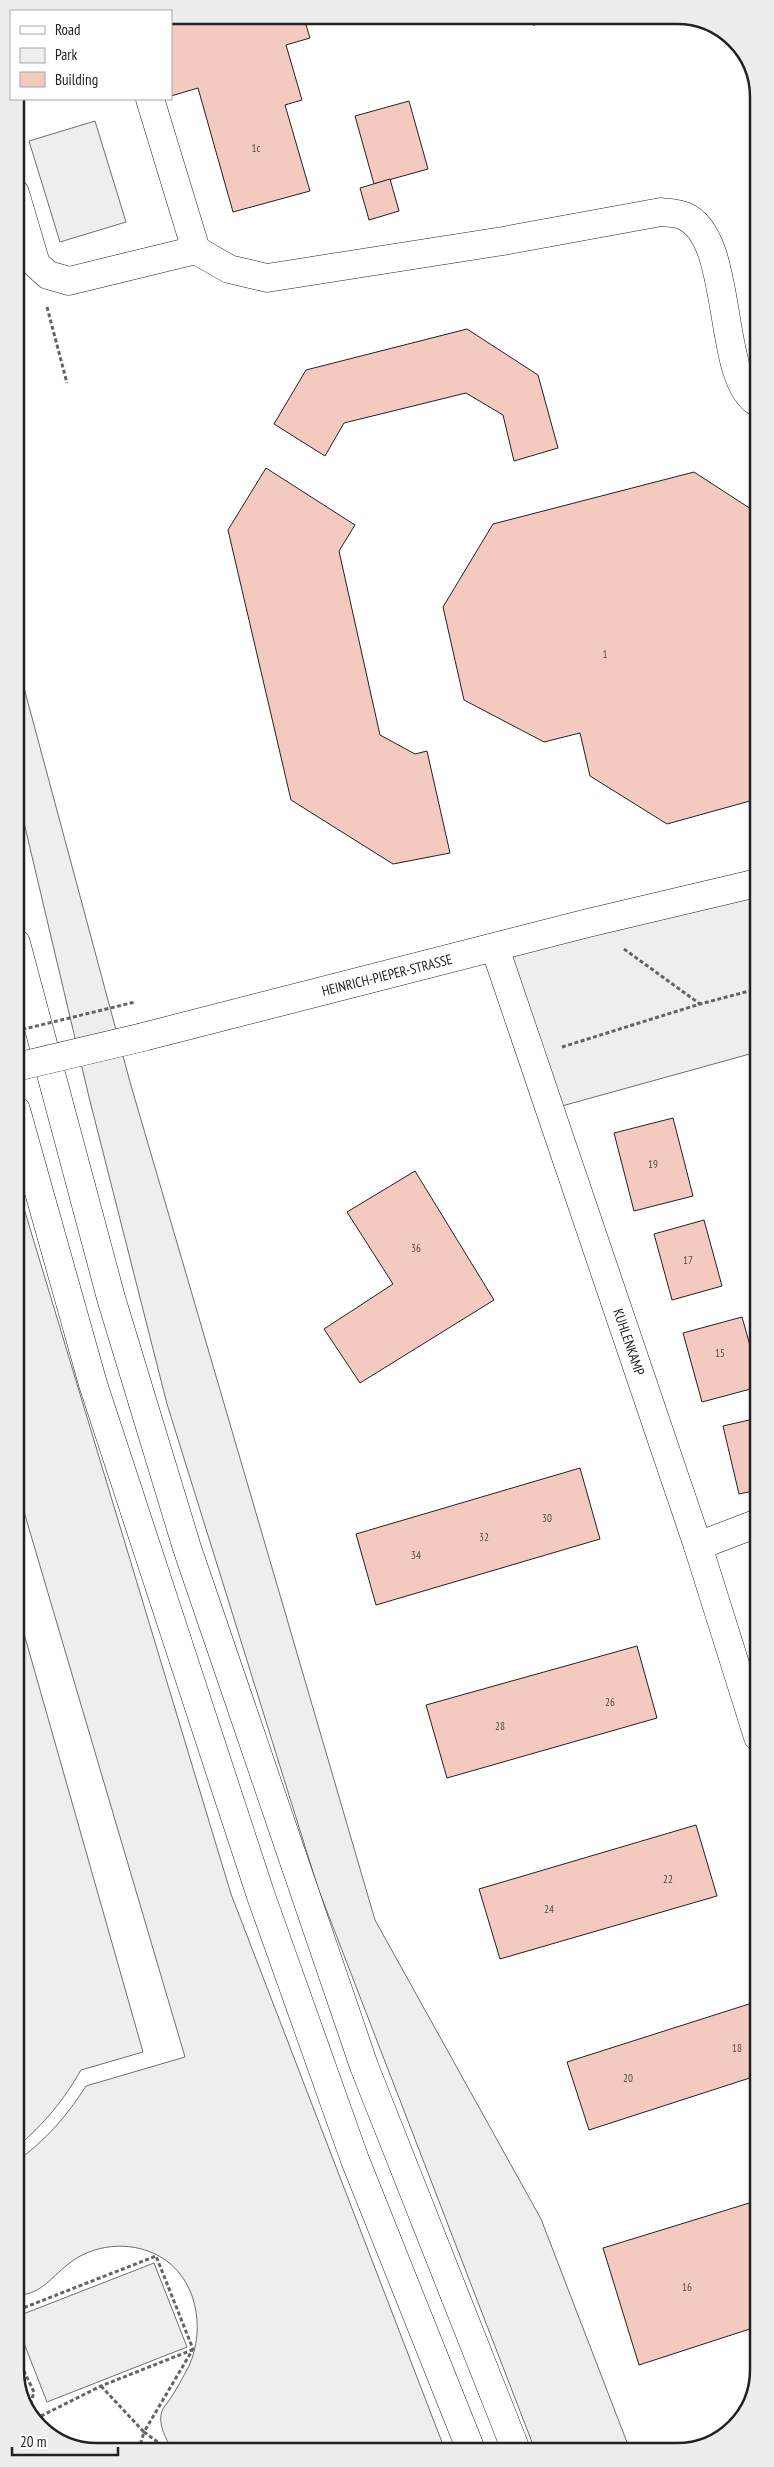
<svg xmlns="http://www.w3.org/2000/svg" width="774" height="2467" font-family="'PT Sans Narrow',sans-serif">
	<style>
		.green { fill: #eee; stroke: #6f6f6f }
		.building { fill: #f3c9c0; stroke: #222 }
		.lines { fill: none; stroke-linecap: round; stroke-linejoin: round }
		.minor-casing { stroke: #222; stroke-width: 29 }
		.highway-casing { stroke: #222; stroke-width: 29 }
		.path { stroke: #646464; stroke-width: 3; stroke-dasharray: 4 2.5; stroke-linecap: butt }
		.minor { stroke: #fff; stroke-width: 28 }
		.highway { stroke: #fff; stroke-width: 28 }
		.minor-bridge-casing { stroke: #222; stroke-width: 29; stroke-linecap: butt }
		.path-bridge { stroke: #646464; stroke-width: 3; stroke-dasharray: 4 2.5; stroke-linecap: butt }
		.minor-bridge { stroke: #fff; stroke-width: 28 }
		.labels { text-anchor: middle; dominant-baseline: central; stroke-width: 4; stroke-linejoin: round; paint-order: stroke }
		.number-label { font-size: 11px; fill: #564c4a }
		.street-label { font-size: 14px; fill: #222; stroke: #fff }
		.rim { fill: none; stroke: #222; stroke-width: 2.5 }
	</style>
	<rect width="100%" height="100%" fill="#fff"/>
	<g class="green">
		<path d="M526,15H551L539,19L534,26Z"/>
		<path d="M95,121L126,222L60,242L29,141Z"/>
		<path d="M16,658L130,1082L375,1920L541,2219L630,2450H535L318,1888L167,1404L89,1097L16,789Z"/>
		<path d="M757,883V1052L551,1109L495,948Z"/>
		<path d="M16,1182L231,1894L445,2450H185L169,2444C164,2435 158,2422 162,2411C163,2407 168,2403 170,2399C177,2389 183,2377 189,2366C206,2328 197,2277 159,2256C130,2240 92,2244 67,2265C51,2278 41,2293 21,2295L18,2293L17,2161C47,2139 66,2117 86,2086L185,2057L17,1488Z"/>
		<path d="M17,1609L143,2052L81,2070C64,2100 44,2124 17,2147Z"/>
		<path d="M154,2263L187,2347L47,2402L18,2328V2316Z"/>
	</g>
	<g class="building">
		<path d="M171,15H303L310,38L286,45L302,100L285,105L310,191L233,212L198,88L171,96Z"/>
		<path d="M409,101L428,169L374,184L355,116Z"/>
		<path d="M390,179L399,211L369,220L360,188Z"/>
		<path d="M467,329L538,375L558,448L514,461L503,415L466,393L344,423L325,456L274,424L306,370Z"/>
		<path d="M266,468L355,525L339,551L380,735L415,754L427,751L450,853L393,864L291,800L228,530Z"/>
		<path d="M694,472L751,509L757,535V799L667,824L590,776L580,733L544,742L464,700L443,607L493,524Z"/>
		<path d="M673,1118L693,1196L634,1211L614,1133Z"/>
		<path d="M415,1171L494,1300L360,1383L324,1329L393,1284L347,1212Z"/>
		<path d="M704,1220L722,1286L672,1300L654,1234Z"/>
		<path d="M742,1317L758,1374V1387L702,1402L683,1333Z"/>
		<path d="M758,1418V1490L739,1494L723,1426Z"/>
		<path d="M580,1468L600,1539L376,1605L356,1534Z"/>
		<path d="M637,1646L657,1718L447,1778L426,1705Z"/>
		<path d="M696,1825L717,1896L500,1959L479,1889Z"/>
		<path d="M749,2004L759,2034V2075L589,2130L567,2062Z"/>
		<path d="M759,2200V2326L639,2365L603,2248Z"/>
	</g>
	<g class="lines">
		<defs>
			<g id="minor">
				<path d="M150,99L196,250"/>
				<path d="M15,193L36,264L48,275L69,281L196,250L229,269L267,278L503,241L661,212C668,213 678,213 684,216C735,237 716,378 757,402"/>
				<path d="M495,948L698,1546L758,1737"/>
				<path d="M143,1037L588,923L757,883"/>
				<path d="M698,1546L758,1523"/>
			</g>
			<g id="highway">
				<path d="M16,943L111,1298L187,1548L364,2066L516,2450"/>
				<path d="M16,1110L93,1384L261,1896L355,2160L471,2450"/>
			</g>
		</defs>
		<use href="#minor" class="minor-casing"/>
		<use href="#highway" class="highway-casing"/>
		<g class="path">
			<path d="M47,307L67,383"/>
			<path d="M624,949L700,1004"/>
			<path d="M562,1047L700,1004L757,989"/>
			<path d="M18,2310L156,2256L193,2349L144,2432L170,2451"/>
			<path d="M18,2359L34,2392L29,2409"/>
			<path d="M101,2386L144,2432L138,2452"/>
			<path d="M35,2419L101,2386L192,2350"/>
			<path d="M43,2431L71,2441L72,2444"/>
		</g>
		<use href="#minor" class="minor"/>
		<use href="#highway" class="highway"/>
		<defs>
			<path id="minor-bridge" d="M16,1067L143,1037"/>
		</defs>
		<use href="#minor-bridge" class="minor-bridge-casing"/>
		<path class="path-bridge" d="M16,1031L135,1002"/>
		<use href="#minor-bridge" class="minor-bridge"/>
	</g>
	<g class="labels">
		<g class="number-label">
			<text x="256" y="148">1c</text>
			<text x="605" y="654">1</text>
			<text x="653" y="1164">19</text>
			<text x="416" y="1248">36</text>
			<text x="688" y="1260">17</text>
			<text x="720" y="1353">15</text>
			<text x="547" y="1518">30</text>
			<text x="484" y="1537">32</text>
			<text x="416" y="1555">34</text>
			<text x="610" y="1702">26</text>
			<text x="500" y="1726">28</text>
			<text x="668" y="1879">22</text>
			<text x="549" y="1909">24</text>
			<text x="737" y="2048">18</text>
			<text x="628" y="2078">20</text>
			<text x="687" y="2287">16</text>
		</g>
		<g class="street-label">
			<text transform="translate(387 975) rotate(-14)">HEINRICH-PIEPER-STRASSE</text>
			<text transform="translate(629 1342) rotate(71)">KUHLENKAMP</text>
		</g>
	</g>
	<path d="M0 0H774V2467H0ZM97 24H677A73 73 0 0 1 750 97V2370A73 73 0 0 1 677 2443H97A73 73 0 0 1 24 2370V97A73 73 0 0 1 97 24Z" fill="#ededed" fill-rule="evenodd"/>
	<path class="rim" d="M97 24H677A73 73 0 0 1 750 97V2370A73 73 0 0 1 677 2443H97A73 73 0 0 1 24 2370V97A73 73 0 0 1 97 24Z"/>
	<rect x="10" y="10" width="162" height="90" fill="#ffffff" stroke="#a7a7a7"/>
	<rect x="20" y="26" width="25" height="8" fill="#ffffff" stroke="#a7a7a7"/>
	<text x="55" y="35" font-size="15" fill="#222222">Road</text>
	<rect x="20" y="48" width="25" height="15" fill="#eeeeee" stroke="#a7a7a7"/>
	<text x="55" y="60" font-size="15" fill="#222222">Park</text>
	<rect x="20" y="72" width="25" height="15" fill="#f3c9c0" stroke="#a7a7a7"/>
	<text x="55" y="85" font-size="15" fill="#222222">Building</text>
	<path d="M12 2447v8h106v-8" fill="none" stroke="#222222" stroke-width="2.5"/>
	<text x="20" y="2447" font-size="15" fill="#222222" stroke="#ffffff" stroke-width="4" paint-order="stroke">20 m</text>
</svg>
